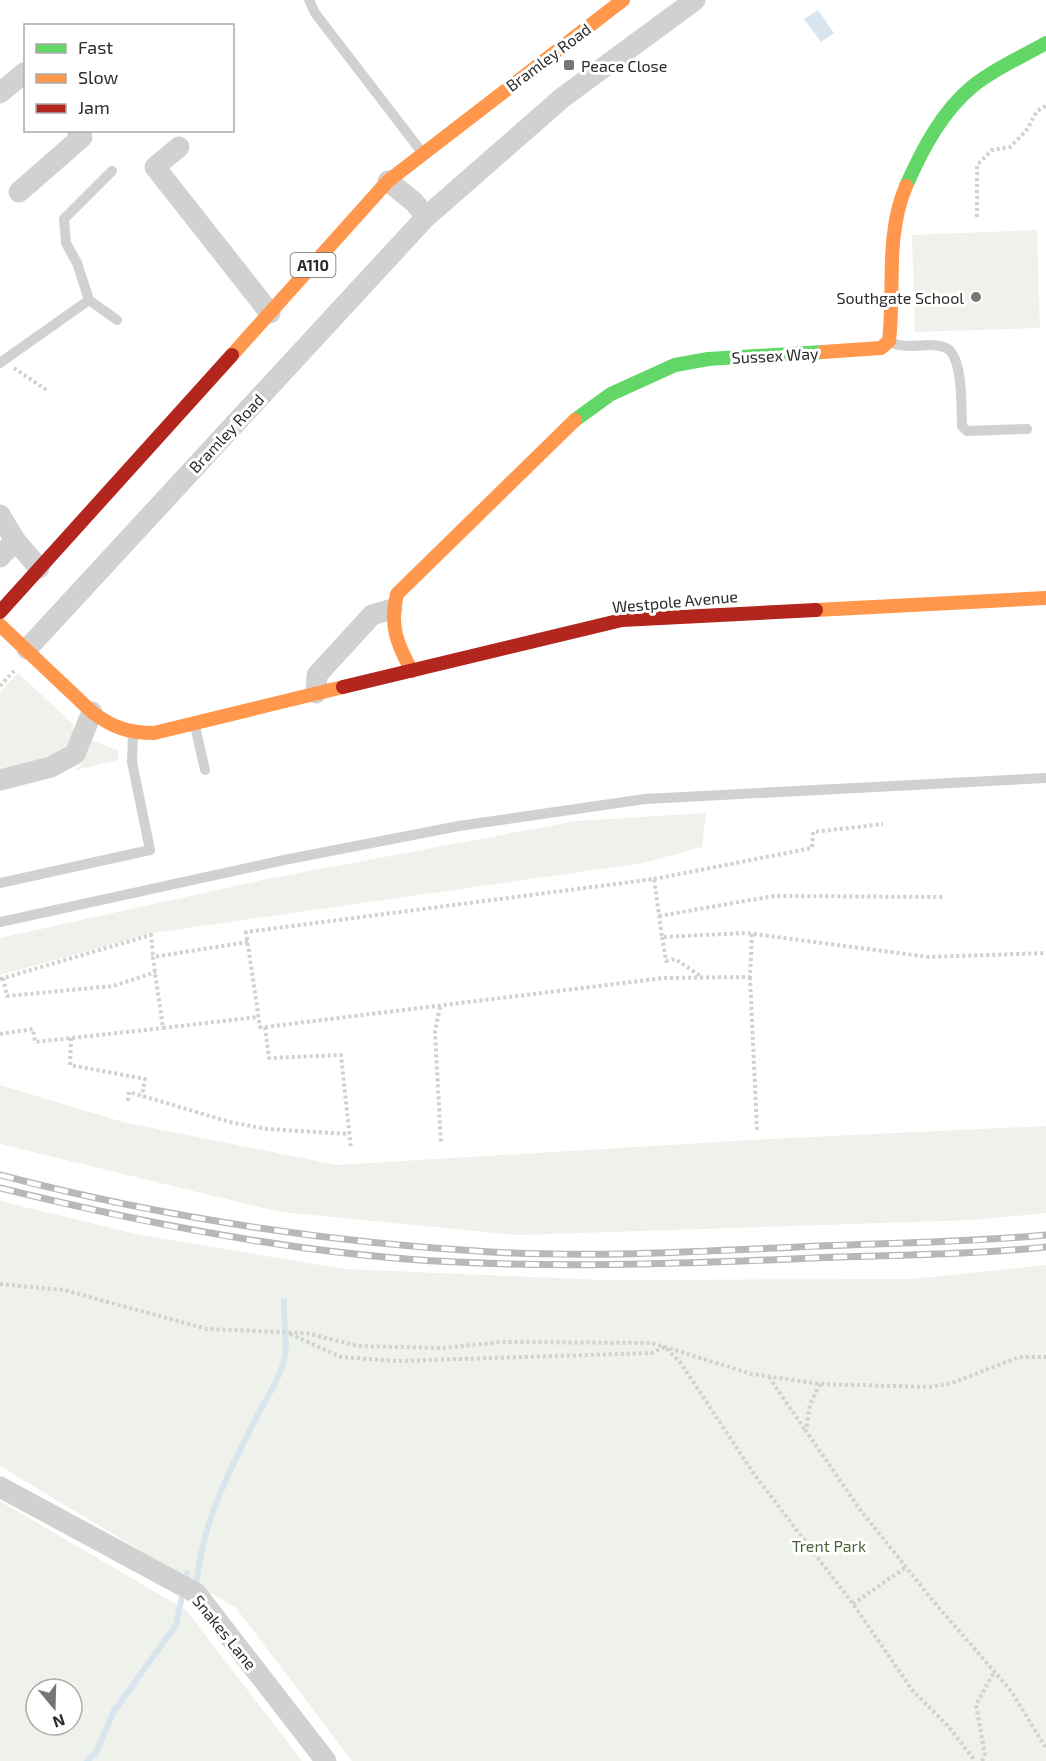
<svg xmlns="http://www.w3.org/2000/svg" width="1046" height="1761" font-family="'Exo 2',sans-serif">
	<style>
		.green { fill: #eef2eb; fill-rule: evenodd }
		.water { fill: #d8e5ee }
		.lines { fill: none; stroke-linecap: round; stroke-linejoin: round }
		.stream { stroke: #d8e5ee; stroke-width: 6 }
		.path { stroke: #d1d1d1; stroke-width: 4; stroke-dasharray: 3 3; stroke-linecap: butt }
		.lane { stroke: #d1d1d1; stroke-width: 10 }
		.street { stroke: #d1d1d1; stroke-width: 21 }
		.fast { stroke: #63d668; stroke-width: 14 }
		.slow { stroke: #ff974d; stroke-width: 14 }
		.jam { stroke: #b3261e; stroke-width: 14 }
		.rail-casing { stroke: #b8b8b8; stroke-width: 7 }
		.rail { stroke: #fff; stroke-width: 4.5; stroke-dasharray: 14; stroke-linecap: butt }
		.poi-dot { fill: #767676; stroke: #fff; stroke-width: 2 }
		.labels { text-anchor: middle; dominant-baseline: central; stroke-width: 6; stroke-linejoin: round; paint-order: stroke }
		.shield { fill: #fff; stroke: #6b6b6b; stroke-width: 1.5 }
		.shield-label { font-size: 15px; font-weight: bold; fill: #2c2c2c }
		.street-label { font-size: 16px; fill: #2c2c2c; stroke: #fff }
		.poi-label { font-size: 16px; fill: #2c2c2c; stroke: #fff; text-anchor: start }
		.park-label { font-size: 16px; fill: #4e633d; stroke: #fff }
	</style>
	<rect width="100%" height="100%" fill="#fff"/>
	<g class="green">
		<path d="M1037,230L1040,328L915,332L912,235Z"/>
		<path d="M18,673L73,724C76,759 25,763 0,770V692Z"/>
		<path d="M94,741L118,750V760L75,770L82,764L91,742Z"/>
		<path d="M706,813L702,847L643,863L153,933L0,975V938L267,879L576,821Z"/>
		<path d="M0,1085L123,1122L337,1165L769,1139L1046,1126V1213L973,1220L518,1235L280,1212L0,1144Z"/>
		<path d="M0,1201L140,1235L344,1269L603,1280L912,1279L1046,1265V1761H352L236,1608L0,1466Z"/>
		<path d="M0,1501L186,1610L302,1761H0ZM36,1689H72V1725H36Z"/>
	</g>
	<path class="water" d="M818,10L834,33L821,42L804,19Z"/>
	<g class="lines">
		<g class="stream">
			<path d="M196,1587C202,1524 226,1477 254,1422C263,1404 277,1384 283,1364C289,1344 283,1322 284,1301"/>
			<path d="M87,1761L96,1753L114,1711L176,1625L187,1573"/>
		</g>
		<g class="path">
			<path d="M977,217V165L992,150L1010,147L1026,131L1037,111L1046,106"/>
			<path d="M14,368L48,391"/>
			<path d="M0,686L14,671"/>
			<path d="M654,879L812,848L813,832L883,824"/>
			<path d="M659,916L774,896L943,897"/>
			<path d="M752,934L750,977L664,978L265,1027H260L246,932L654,879L662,937L746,933L929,957L1046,953"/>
			<path d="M662,937L666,961L675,959L702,977"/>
			<path d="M248,942L153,957L154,966L163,1028L258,1017"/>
			<path d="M750,977L757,1130"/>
			<path d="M3,978L7,996L113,986L156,972"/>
			<path d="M0,979L151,935L153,957"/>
			<path d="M440,1007L435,1031L441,1144"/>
			<path d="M265,1027L269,1058L341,1055L351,1149"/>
			<path d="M0,1034L33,1029L35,1042L163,1028"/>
			<path d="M71,1038L70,1065L145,1079L142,1096"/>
			<path d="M128,1101L129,1092L230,1122L267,1129L349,1134"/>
			<path d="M0,1284L64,1290L207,1329L306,1333L358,1346L442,1348L502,1342L652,1343L752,1374L820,1384L930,1387L952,1383L1019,1357H1046"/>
			<path d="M290,1334L341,1357L398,1361L652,1353L665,1347L680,1362L754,1474L853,1604L913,1691L949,1727L975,1761"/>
			<path d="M769,1377L805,1430"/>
			<path d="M820,1384L810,1404L806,1431L861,1511L934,1602L1011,1691L1046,1748"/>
			<path d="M853,1604L906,1567"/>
			<path d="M982,1761L985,1755L976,1705L994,1672"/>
		</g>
		<g class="lane">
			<path d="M309,0L315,13L421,151"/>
			<path d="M89,300L117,320"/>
			<path d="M889,342C911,351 926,341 944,347C964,353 961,408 962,426L967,431L1027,429"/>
			<path d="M0,363L89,300L77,263L66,243L64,219L112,171"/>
			<path d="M195,726L205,770"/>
			<path d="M0,883L150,850L132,762L133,733"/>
			<path d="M0,922L284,860L459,826L645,799L1046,778"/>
		</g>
		<g class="street">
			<path d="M0,93L24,73L26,74"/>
			<path d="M179,147L155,167L270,313"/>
			<path d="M388,181L414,202L426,217"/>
			<path d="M19,192L82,137L77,130"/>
			<path d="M0,515L15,540L39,568"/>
			<path d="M0,557L15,540"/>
			<path d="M27,649L426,217L562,98L695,0"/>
			<path d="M316,693L317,675L372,615L392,609"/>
			<path d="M0,780L51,767L75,754L92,712"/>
			<path d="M0,1487L196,1593L326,1761"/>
		</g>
		<g class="fast">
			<path d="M906,186C922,150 942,111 973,86C995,68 1022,57 1046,43"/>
			<path d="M575,420L611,394L675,365L708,359L823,352"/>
		</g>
		<g class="slow">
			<path d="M823,352L881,348L889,341C895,289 885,236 906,186"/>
			<path d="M232,355L388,181L623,0"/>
			<path d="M816,610L1046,598"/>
			<path d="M0,625L92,712C112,727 128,733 154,733L343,687"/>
			<path d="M412,671C397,645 389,624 397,594L575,420"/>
		</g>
		<g class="jam">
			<path d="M0,612L232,355"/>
			<path d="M343,687L622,620L816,610"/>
		</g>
		<defs>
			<g id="rail">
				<path d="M0,1175C160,1217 325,1242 491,1252C600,1258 710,1251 819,1246C894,1243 970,1242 1046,1235"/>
				<path d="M0,1188C134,1221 269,1248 406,1259C542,1269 678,1264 813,1258C891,1255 969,1255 1046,1247"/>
			</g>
		</defs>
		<use href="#rail" class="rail-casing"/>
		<use href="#rail" class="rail"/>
	</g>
	<g class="poi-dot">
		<rect x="563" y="59" width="12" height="12" rx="3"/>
		<circle cx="976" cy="297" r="6"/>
	</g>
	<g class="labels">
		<rect class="shield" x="290.5" y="253" width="45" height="24" rx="4.5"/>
		<g class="shield-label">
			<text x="313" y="265">A110</text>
		</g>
		<g class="street-label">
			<text transform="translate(548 57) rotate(-37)">Bramley Road</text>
			<text transform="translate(775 355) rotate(-3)">Sussex Way</text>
			<text transform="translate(226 433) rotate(-47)">Bramley Road</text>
			<text transform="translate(675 601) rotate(-5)">Westpole Avenue</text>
			<text transform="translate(225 1632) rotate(51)">Snakes Lane</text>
		</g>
		<g class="poi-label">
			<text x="581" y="65">Peace Close</text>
			<text x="964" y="297" text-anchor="end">Southgate School</text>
		</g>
		<g class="park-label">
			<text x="829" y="1545">Trent Park</text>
		</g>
	</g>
	<rect x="24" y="24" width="210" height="108" fill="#ffffff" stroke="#ababab" stroke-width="1.5"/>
	<rect x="36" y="44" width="30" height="9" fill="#63d668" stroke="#ababab" stroke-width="1.5"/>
	<text x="78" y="54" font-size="18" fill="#2c2c2c">Fast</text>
	<rect x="36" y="74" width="30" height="9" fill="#ff974d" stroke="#ababab" stroke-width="1.5"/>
	<text x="78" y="84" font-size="18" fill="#2c2c2c">Slow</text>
	<rect x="36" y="104" width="30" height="9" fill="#b3261e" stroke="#ababab" stroke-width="1.5"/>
	<text x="78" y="114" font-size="18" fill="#2c2c2c">Jam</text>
	<g transform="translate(54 1707) rotate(161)"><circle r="28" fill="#ffffff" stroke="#ababab" stroke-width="1.5"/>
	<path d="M0-4.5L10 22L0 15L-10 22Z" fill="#767676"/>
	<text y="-9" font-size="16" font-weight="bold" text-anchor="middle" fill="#2c2c2c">N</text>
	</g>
</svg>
